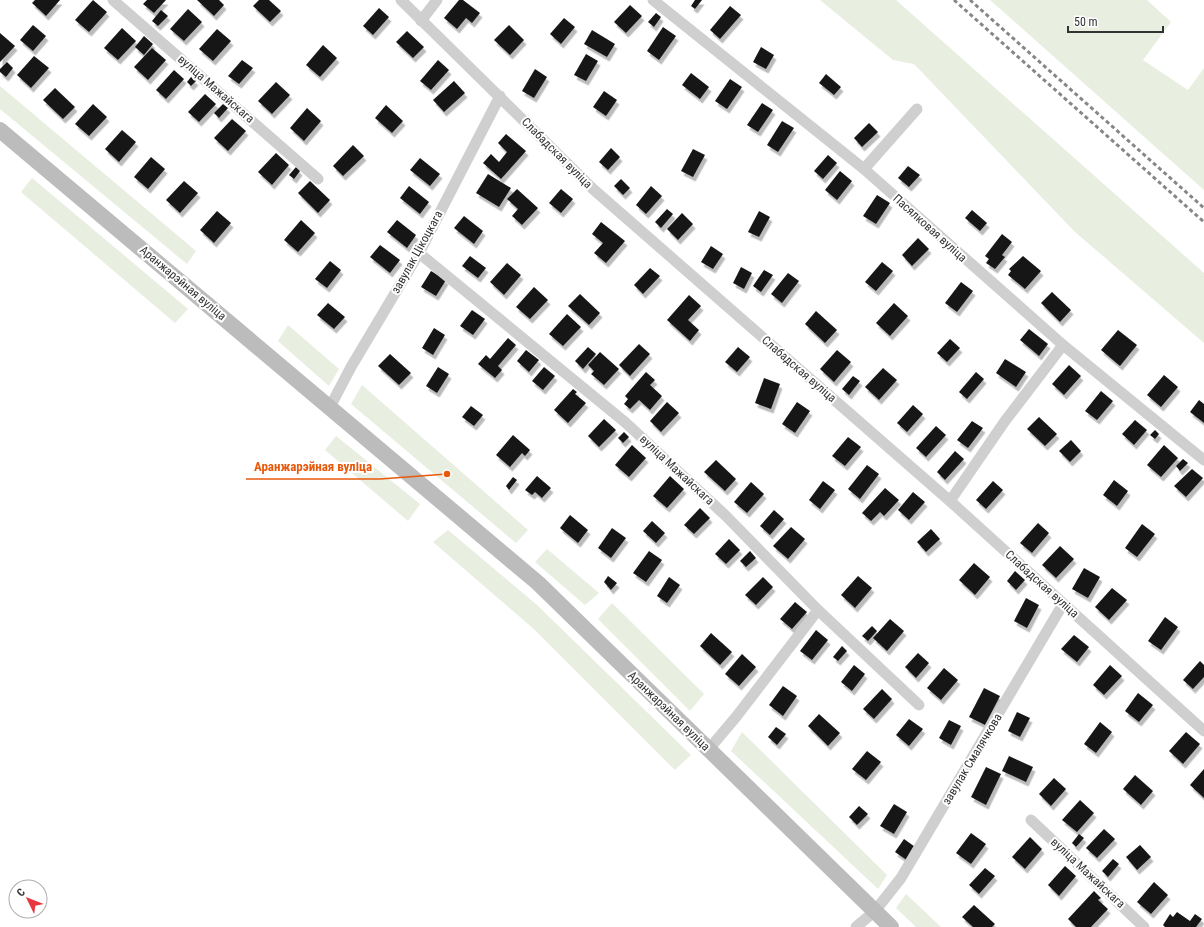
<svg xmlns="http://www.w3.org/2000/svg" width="1204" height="927" font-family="'Roboto Condensed',sans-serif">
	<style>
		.green { fill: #e8eee0 }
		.building { fill: #191919; filter: url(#shadow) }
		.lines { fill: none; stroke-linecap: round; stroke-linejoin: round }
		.street { stroke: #cfcfcf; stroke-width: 11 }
		.secondary { stroke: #bcbcbc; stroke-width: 16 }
		.rail { stroke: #878787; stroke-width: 3; stroke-dasharray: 4 3; stroke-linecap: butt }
		.labels { text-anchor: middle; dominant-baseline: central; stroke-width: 4; stroke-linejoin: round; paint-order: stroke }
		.street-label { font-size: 12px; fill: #323232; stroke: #fff }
		.leader { fill: none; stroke: #e8590c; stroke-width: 1.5 }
		.callout-dot { fill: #e8590c; stroke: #fff; stroke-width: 1.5 }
		.callout-label { font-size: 13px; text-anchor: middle; font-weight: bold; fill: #e8590c; stroke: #fff; stroke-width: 4; stroke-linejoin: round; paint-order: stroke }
	</style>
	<defs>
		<filter id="shadow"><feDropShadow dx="2.5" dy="4.5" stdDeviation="0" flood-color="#0004"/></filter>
	</defs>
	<rect width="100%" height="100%" fill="#fff"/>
	<g class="green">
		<path d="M820,0H896L1204,273V343L1075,232L914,64L893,60Z"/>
		<path d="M990,0H1147L1171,22L1143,60L1188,90L1204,68V190Z"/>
		<path d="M0,86L196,251L187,264L0,109Z"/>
		<path d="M32,178L188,309L175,323L21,192Z"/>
		<path d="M288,325L339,369L329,386L278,341Z"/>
		<path d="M362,385L528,530L516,543L351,404Z"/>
		<path d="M336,436L420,504L408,521L325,450Z"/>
		<path d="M448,530L537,605L691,755L675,770L536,631L433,542Z"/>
		<path d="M547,549L599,593L585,605L535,562Z"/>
		<path d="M612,603L704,694L690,711L598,619Z"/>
		<path d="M742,732L887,875L878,889L731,751Z"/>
		<path d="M906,894L941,927H916L896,908Z"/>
	</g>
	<g class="building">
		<path d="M35,0H60L46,16L32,3Z"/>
		<path d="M93,0L107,12L89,32L75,20Z"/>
		<path d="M147,0H166L154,13L143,4Z"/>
		<path d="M197,0H219L224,5L214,16Z"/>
		<path d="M259,0H269L281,11L270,22L253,6Z"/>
		<path d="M459,0H463L480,13L472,23L466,18L457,29L444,18Z"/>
		<path d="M695,0H702L695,9L691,6Z"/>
		<path d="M630,5L642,16L626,33L614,22Z"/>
		<path d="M730,6L741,15L720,39L710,30Z"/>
		<path d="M379,8L389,17L373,35L363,26Z"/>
		<path d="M188,9L202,22L184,41L170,29Z"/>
		<path d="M161,10L168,16L158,26L152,21Z"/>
		<path d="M656,13L661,17L654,27L648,22Z"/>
		<path d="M564,18L575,27L561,44L550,34Z"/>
		<path d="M33,25L46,36L33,51L20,40Z"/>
		<path d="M509,25L524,40L510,55L494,40Z"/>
		<path d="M663,27L676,36L659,60L647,51Z"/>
		<path d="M122,28L136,41L118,60L104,48Z"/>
		<path d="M217,29L231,41L213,61L199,49Z"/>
		<path d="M592,30L615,44L607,57L584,44Z"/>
		<path d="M407,31L424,47L413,58L396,42Z"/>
		<path d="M0,33L15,46L0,62Z"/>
		<path d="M144,36L153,44L144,55L135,47Z"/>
		<path d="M323,45L337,58L320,77L306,65Z"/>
		<path d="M761,47L774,55L766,69L753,62Z"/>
		<path d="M152,48L166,60L148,80L134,67Z"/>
		<path d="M586,54L598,61L586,81L574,75Z"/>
		<path d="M34,56L49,68L31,88L17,75Z"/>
		<path d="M242,60L253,68L239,84L228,76Z"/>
		<path d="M438,60L449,70L431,90L420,81Z"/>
		<path d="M7,62L13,68L6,77L0,72V69Z"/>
		<path d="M535,69L547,77L534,98L522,91Z"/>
		<path d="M174,70L184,79L166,99L156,90Z"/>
		<path d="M691,73L709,87L700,99L682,85Z"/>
		<path d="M826,74L841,87L834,95L819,83Z"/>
		<path d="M191,77L196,81L191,86L187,82Z"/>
		<path d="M730,79L742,87L727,109L715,101Z"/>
		<path d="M454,81L465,93L444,112L433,100Z"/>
		<path d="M276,82L290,95L272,114L258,101Z"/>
		<path d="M55,88L75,107L63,119L43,100Z"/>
		<path d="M604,91L617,100L606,116L593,107Z"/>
		<path d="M205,94L216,104L199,122L188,112Z"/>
		<path d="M762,103L773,110L758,132L747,125Z"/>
		<path d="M93,104L107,117L89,136L75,124Z"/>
		<path d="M223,104L228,108L219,118L214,113Z"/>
		<path d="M386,105L403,121L392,133L375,118Z"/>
		<path d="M307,108L321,121L304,141L290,128Z"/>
		<path d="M232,119L246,131L228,151L214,138Z"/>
		<path d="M782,121L794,128L778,152L767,145Z"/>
		<path d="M869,123L878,132L862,147L854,138Z"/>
		<path d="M122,130L136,142L119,162L105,149Z"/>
		<path d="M506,134L526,151L501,179L483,163L491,154L499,162L507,152L498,143Z"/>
		<path d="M353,145L364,156L343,176L333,166Z"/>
		<path d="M611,148L620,157L608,170L599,162Z"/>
		<path d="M693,149L705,155L693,177L681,171Z"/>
		<path d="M276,153L289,165L272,185L258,172Z"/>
		<path d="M828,155L837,163L823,179L814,171Z"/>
		<path d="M151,157L165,169L148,189L134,177Z"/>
		<path d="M420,158L440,174L430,186L410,170Z"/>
		<path d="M908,166L920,175L909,187L898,178Z"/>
		<path d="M296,167L300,171L294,179L289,175Z"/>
		<path d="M840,171L852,181L837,200L825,190Z"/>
		<path d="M488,174L511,188L499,207L476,193Z"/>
		<path d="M621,179L630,188L623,195L614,186Z"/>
		<path d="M184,181L198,193L180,213L166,200Z"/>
		<path d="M310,181L330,200L318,213L298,193Z"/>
		<path d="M409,186L429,202L420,214L400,198Z"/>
		<path d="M651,186L662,196L646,214L636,205Z"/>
		<path d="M517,189L538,208L522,225L512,216L518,209L507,199Z"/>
		<path d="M561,189L573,199L561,213L549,203Z"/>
		<path d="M877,195L890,203L876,224L863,216Z"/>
		<path d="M667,209L673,214L661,228L655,222Z"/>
		<path d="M972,210L987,223L980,231L965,218Z"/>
		<path d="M217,211L231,223L214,243L200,230Z"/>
		<path d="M759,211L770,217L759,237L748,232Z"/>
		<path d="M682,213L693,224L678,240L667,229Z"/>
		<path d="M464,216L483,231L474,244L454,228Z"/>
		<path d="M301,220L315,233L298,252L284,240Z"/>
		<path d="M397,220L416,235L407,248L387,232Z"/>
		<path d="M601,222L625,241L606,263L594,253L603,243L592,234Z"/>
		<path d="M1002,234L1012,242L1002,255L1005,257L995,269L986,263L989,259L985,256Z"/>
		<path d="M918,238L929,249L912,266L902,255Z"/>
		<path d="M380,245L400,260L390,273L370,257Z"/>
		<path d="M711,246L723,254L713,269L701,262Z"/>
		<path d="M470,256L486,268L478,278L462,266Z"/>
		<path d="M1023,256L1041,271L1025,289L1008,275L1011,271L1009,269Z"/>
		<path d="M330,261L341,270L327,288L315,279Z"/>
		<path d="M882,262L893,271L876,291L865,282Z"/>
		<path d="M507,263L521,275L504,295L490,282Z"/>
		<path d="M741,267L752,273L744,289L733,283Z"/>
		<path d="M650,268L660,276L643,294L634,285Z"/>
		<path d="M764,270L773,275L761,292L753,286Z"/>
		<path d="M431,271L446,280L436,296L421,287Z"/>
		<path d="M788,273L799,281L782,303L771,294Z"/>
		<path d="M961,282L973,291L957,312L945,303Z"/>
		<path d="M534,287L548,300L530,319L516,307Z"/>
		<path d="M1052,292L1071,310L1060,322L1041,303Z"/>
		<path d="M580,294L600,313L589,325L568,306Z"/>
		<path d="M689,295L701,306L688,320L699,330L690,341L667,320Z"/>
		<path d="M328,303L345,317L334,329L317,315Z"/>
		<path d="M894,303L908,316L890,336L876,323Z"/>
		<path d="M472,310L485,319L473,335L460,326Z"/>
		<path d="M816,311L837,330L825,343L805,324Z"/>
		<path d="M567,314L581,327L563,346L549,334Z"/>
		<path d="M434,328L445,335L433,355L422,348Z"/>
		<path d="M1029,329L1048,344L1039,356L1020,340Z"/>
		<path d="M1118,330L1137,345L1120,366L1101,350Z"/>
		<path d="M508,338L516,345L498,366L502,370L495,378L478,364L486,355L490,359Z"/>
		<path d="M950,339L960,348L947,362L937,353Z"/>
		<path d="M639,344L650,354L630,376L619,365Z"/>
		<path d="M588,347L596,354L583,369L575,361Z"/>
		<path d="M738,347L750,357L737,372L725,362Z"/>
		<path d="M526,350L539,360L529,372L517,361Z"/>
		<path d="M837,350L851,362L834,382L820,369Z"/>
		<path d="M600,352L619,369L604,385L591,374L594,371L588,365Z"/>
		<path d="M390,354L411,373L399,385L378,366Z"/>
		<path d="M1005,359L1026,372L1016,387L996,373Z"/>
		<path d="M1069,365L1081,376L1064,395L1052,384Z"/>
		<path d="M438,367L449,374L437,393L426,386Z"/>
		<path d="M544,367L555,376L543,390L532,381Z"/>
		<path d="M883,368L897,380L879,400L865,387Z"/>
		<path d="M646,372L655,380L650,385L662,396L650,410L639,400L630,409L624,404L628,399L625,396Z"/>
		<path d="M976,372L984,379L967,399L959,392Z"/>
		<path d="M1164,375L1178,387L1161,407L1147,395Z"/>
		<path d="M853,376L860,381L849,395L842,389Z"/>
		<path d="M764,378L780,384L771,409L755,403Z"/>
		<path d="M573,389L577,392L575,394L586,403L568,423L554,410Z"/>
		<path d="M1101,391L1113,401L1097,420L1085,411Z"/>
		<path d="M1199,400L1204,404V423L1190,412Z"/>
		<path d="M667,402L679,413L661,432L650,421Z"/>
		<path d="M797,402L810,411L795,433L782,424Z"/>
		<path d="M913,405L923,414L907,432L897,423Z"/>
		<path d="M471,406L483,415L474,426L462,417Z"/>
		<path d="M1039,417L1057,434L1045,446L1027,429Z"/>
		<path d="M604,419L616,430L599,447L588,436Z"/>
		<path d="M1135,420L1147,430L1134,445L1122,434Z"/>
		<path d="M972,421L983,428L968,448L957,440Z"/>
		<path d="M936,426L946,435L926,457L916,448Z"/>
		<path d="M1155,430L1159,434L1155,439L1150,435Z"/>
		<path d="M624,432L629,437L623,443L618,438Z"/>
		<path d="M513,435L530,450L525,456L522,453L510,467L496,455Z"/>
		<path d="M848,437L861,447L845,466L832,456Z"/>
		<path d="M1071,440L1081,451L1070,462L1059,451Z"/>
		<path d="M632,445L646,458L629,477L615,465Z"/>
		<path d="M1164,445L1178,458L1161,477L1147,465Z"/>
		<path d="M955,451L964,459L945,480L937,472Z"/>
		<path d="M1183,459L1188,463L1180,471L1176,466Z"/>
		<path d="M716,460L736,479L725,491L704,472Z"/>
		<path d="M867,465L879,474L860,499L848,489Z"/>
		<path d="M1192,469L1203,478L1186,497L1174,486Z"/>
		<path d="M537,476L551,488L542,498L535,492L532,495L525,490Z"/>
		<path d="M670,476L684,489L667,508L653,496Z"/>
		<path d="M513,477L517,480L509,490L506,486Z"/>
		<path d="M1114,480L1128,491L1117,506L1103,495Z"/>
		<path d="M823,481L835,490L820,509L809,500Z"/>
		<path d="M993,481L1003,490L986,509L976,500Z"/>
		<path d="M751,482L764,494L747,513L734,502Z"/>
		<path d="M885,488L899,500L884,516L880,512L871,521L862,513Z"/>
		<path d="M913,492L925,502L909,520L898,510Z"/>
		<path d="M700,508L710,518L694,534L684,525Z"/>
		<path d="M774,510L784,519L770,535L760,526Z"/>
		<path d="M570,515L588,530L578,543L560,528Z"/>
		<path d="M652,521L665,533L656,543L643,531Z"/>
		<path d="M1038,523L1049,533L1032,553L1020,543Z"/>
		<path d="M1142,524L1155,534L1137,557L1125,548Z"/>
		<path d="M791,527L805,539L788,559L773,546Z"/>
		<path d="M612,528L626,538L611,558L598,548Z"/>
		<path d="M931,529L940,539L926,552L917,542Z"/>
		<path d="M729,539L740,550L726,564L715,554Z"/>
		<path d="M1060,546L1074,559L1056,578L1042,565Z"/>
		<path d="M649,551L662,560L646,582L633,573Z"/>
		<path d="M750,551L756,558L746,567L740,561Z"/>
		<path d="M974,563L990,577L975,595L959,580Z"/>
		<path d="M1084,568L1100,577L1088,598L1072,589Z"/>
		<path d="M1015,571L1025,580L1016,590L1007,581Z"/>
		<path d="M608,576L617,583L611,590L604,582Z"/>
		<path d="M858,576L872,588L855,608L841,595Z"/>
		<path d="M669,577L680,585L667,603L657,596Z"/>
		<path d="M763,577L773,587L756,605L745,595Z"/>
		<path d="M1112,588L1127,600L1109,620L1095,607Z"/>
		<path d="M1026,598L1039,605L1027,628L1014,621Z"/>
		<path d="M795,602L807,612L792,629L780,619Z"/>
		<path d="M1165,617L1178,627L1161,650L1148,641Z"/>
		<path d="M890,619L904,631L887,651L873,638Z"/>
		<path d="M872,626L877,631L868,641L862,636Z"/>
		<path d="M816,630L828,640L812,660L800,651Z"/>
		<path d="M711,633L732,652L720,665L700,646Z"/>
		<path d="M1074,635L1089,647L1077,662L1061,649Z"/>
		<path d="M842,646L847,651L838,661L833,657Z"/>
		<path d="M918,653L929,663L916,678L905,667Z"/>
		<path d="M742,654L756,667L739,686L725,674Z"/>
		<path d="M1200,661L1204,665V677L1193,689L1183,680Z"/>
		<path d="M854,665L865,674L852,691L841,682Z"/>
		<path d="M1110,665L1122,676L1104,695L1093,685Z"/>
		<path d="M944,668L958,680L941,700L927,688Z"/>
		<path d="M783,686L797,696L783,716L769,705Z"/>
		<path d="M984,688L1000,696L985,725L969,717Z"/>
		<path d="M882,689L892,699L874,719L863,709Z"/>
		<path d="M1138,693L1153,705L1139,722L1125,711Z"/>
		<path d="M1017,712L1030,718L1020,737L1008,731Z"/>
		<path d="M819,714L840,733L828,746L808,726Z"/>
		<path d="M909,719L923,729L909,746L896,735Z"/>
		<path d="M949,720L961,726L951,745L939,738Z"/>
		<path d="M1100,722L1112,732L1096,753L1084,744Z"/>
		<path d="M776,727L786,734L777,745L768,737Z"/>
		<path d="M1186,732L1200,744L1183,764L1169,751Z"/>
		<path d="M867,751L881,762L866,780L852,769Z"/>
		<path d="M1009,756L1033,767L1026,782L1002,771Z"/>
		<path d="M986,767L1001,774L986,805L971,797Z"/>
		<path d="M1204,769V798L1190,785Z"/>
		<path d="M1135,775L1153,791L1141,805L1123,789Z"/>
		<path d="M1054,778L1066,789L1051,806L1039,794Z"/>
		<path d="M1080,800L1094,813L1077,832L1062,820Z"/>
		<path d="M894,804L907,812L894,834L880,826Z"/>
		<path d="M859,806L868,814L857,825L849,817Z"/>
		<path d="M1104,829L1115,839L1097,858L1086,848Z"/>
		<path d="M971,833L986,844L971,864L956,853Z"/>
		<path d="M1079,834L1084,838L1076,847L1072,843Z"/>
		<path d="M1030,837L1042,849L1025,869L1012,857Z"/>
		<path d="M904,839L918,849L908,861L895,852Z"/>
		<path d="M1140,845L1151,857L1137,870L1126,857Z"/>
		<path d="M1113,859L1119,864L1108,877L1102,871Z"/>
		<path d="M1065,866L1076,876L1059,896L1048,885Z"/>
		<path d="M985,868L995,876L979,894L969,885Z"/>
		<path d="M1154,882L1168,895L1151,914L1137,902Z"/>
		<path d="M1094,891L1101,898L1098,900L1108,909L1091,927H1076L1068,919Z"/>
		<path d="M974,905L995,924L992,927H973L962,917Z"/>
		<path d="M1177,912L1190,921L1195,914L1202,919L1196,927H1165L1163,925L1170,914L1173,917Z"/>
	</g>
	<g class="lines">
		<g class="street">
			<path d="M113,0L318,179"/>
			<path d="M401,0L593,189L950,501L1204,731"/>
			<path d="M653,0L864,169L1063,345L1204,460"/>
			<path d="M421,21L437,0"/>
			<path d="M864,169L917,109"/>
			<path d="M419,253L626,423L726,516L818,610L919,705"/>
			<path d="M330,407L351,367L419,253L500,96"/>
			<path d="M950,501L1005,421L1063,345"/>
			<path d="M709,749L736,717L818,610"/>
			<path d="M1031,820L1144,927"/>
			<path d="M856,927L875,911L901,878L1063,604"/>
		</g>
		<path class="secondary" d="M0,130L538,583L891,927"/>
		<g class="rail">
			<path d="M954,0L1204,222"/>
			<path d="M970,0L1204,208"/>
		</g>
	</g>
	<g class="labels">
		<g class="street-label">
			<text transform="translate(216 89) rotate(41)">вуліца Мажайскага</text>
			<text transform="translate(557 153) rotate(45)">Слабадская вуліца</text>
			<text transform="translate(930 228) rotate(42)">Пасялковая вуліца</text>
			<text transform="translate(417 252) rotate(-61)">завулак Цікоцкага</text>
			<text transform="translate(183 283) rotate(40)">Аранжарэйная вуліца</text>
			<text transform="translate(799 369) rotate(41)">Слабадская вуліца</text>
			<text transform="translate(677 470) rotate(43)">вуліца Мажайскага</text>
			<text transform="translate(1042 584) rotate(42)">Слабадская вуліца</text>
			<text transform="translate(669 711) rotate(44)">Аранжарэйная вуліца</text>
			<text transform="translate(972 759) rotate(-59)">завулак Смалячкова</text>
			<text transform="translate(1088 873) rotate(43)">вуліца Мажайскага</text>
		</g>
	</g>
	<path class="leader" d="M447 474L380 479H246"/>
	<circle class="callout-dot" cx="447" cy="474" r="4"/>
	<g class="callout-label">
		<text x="313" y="471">Аранжарэйная вуліца</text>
	</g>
	<g transform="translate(28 899) rotate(313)"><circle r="19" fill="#ffffff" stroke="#adadad"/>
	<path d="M0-3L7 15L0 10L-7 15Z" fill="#e63640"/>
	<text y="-6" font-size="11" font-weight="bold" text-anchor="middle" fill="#323232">С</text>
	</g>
	<path d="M1068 26v6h95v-6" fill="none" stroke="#323232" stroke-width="2"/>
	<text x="1074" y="26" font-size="12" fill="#323232" stroke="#ffffff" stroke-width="3" paint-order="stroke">50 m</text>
</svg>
